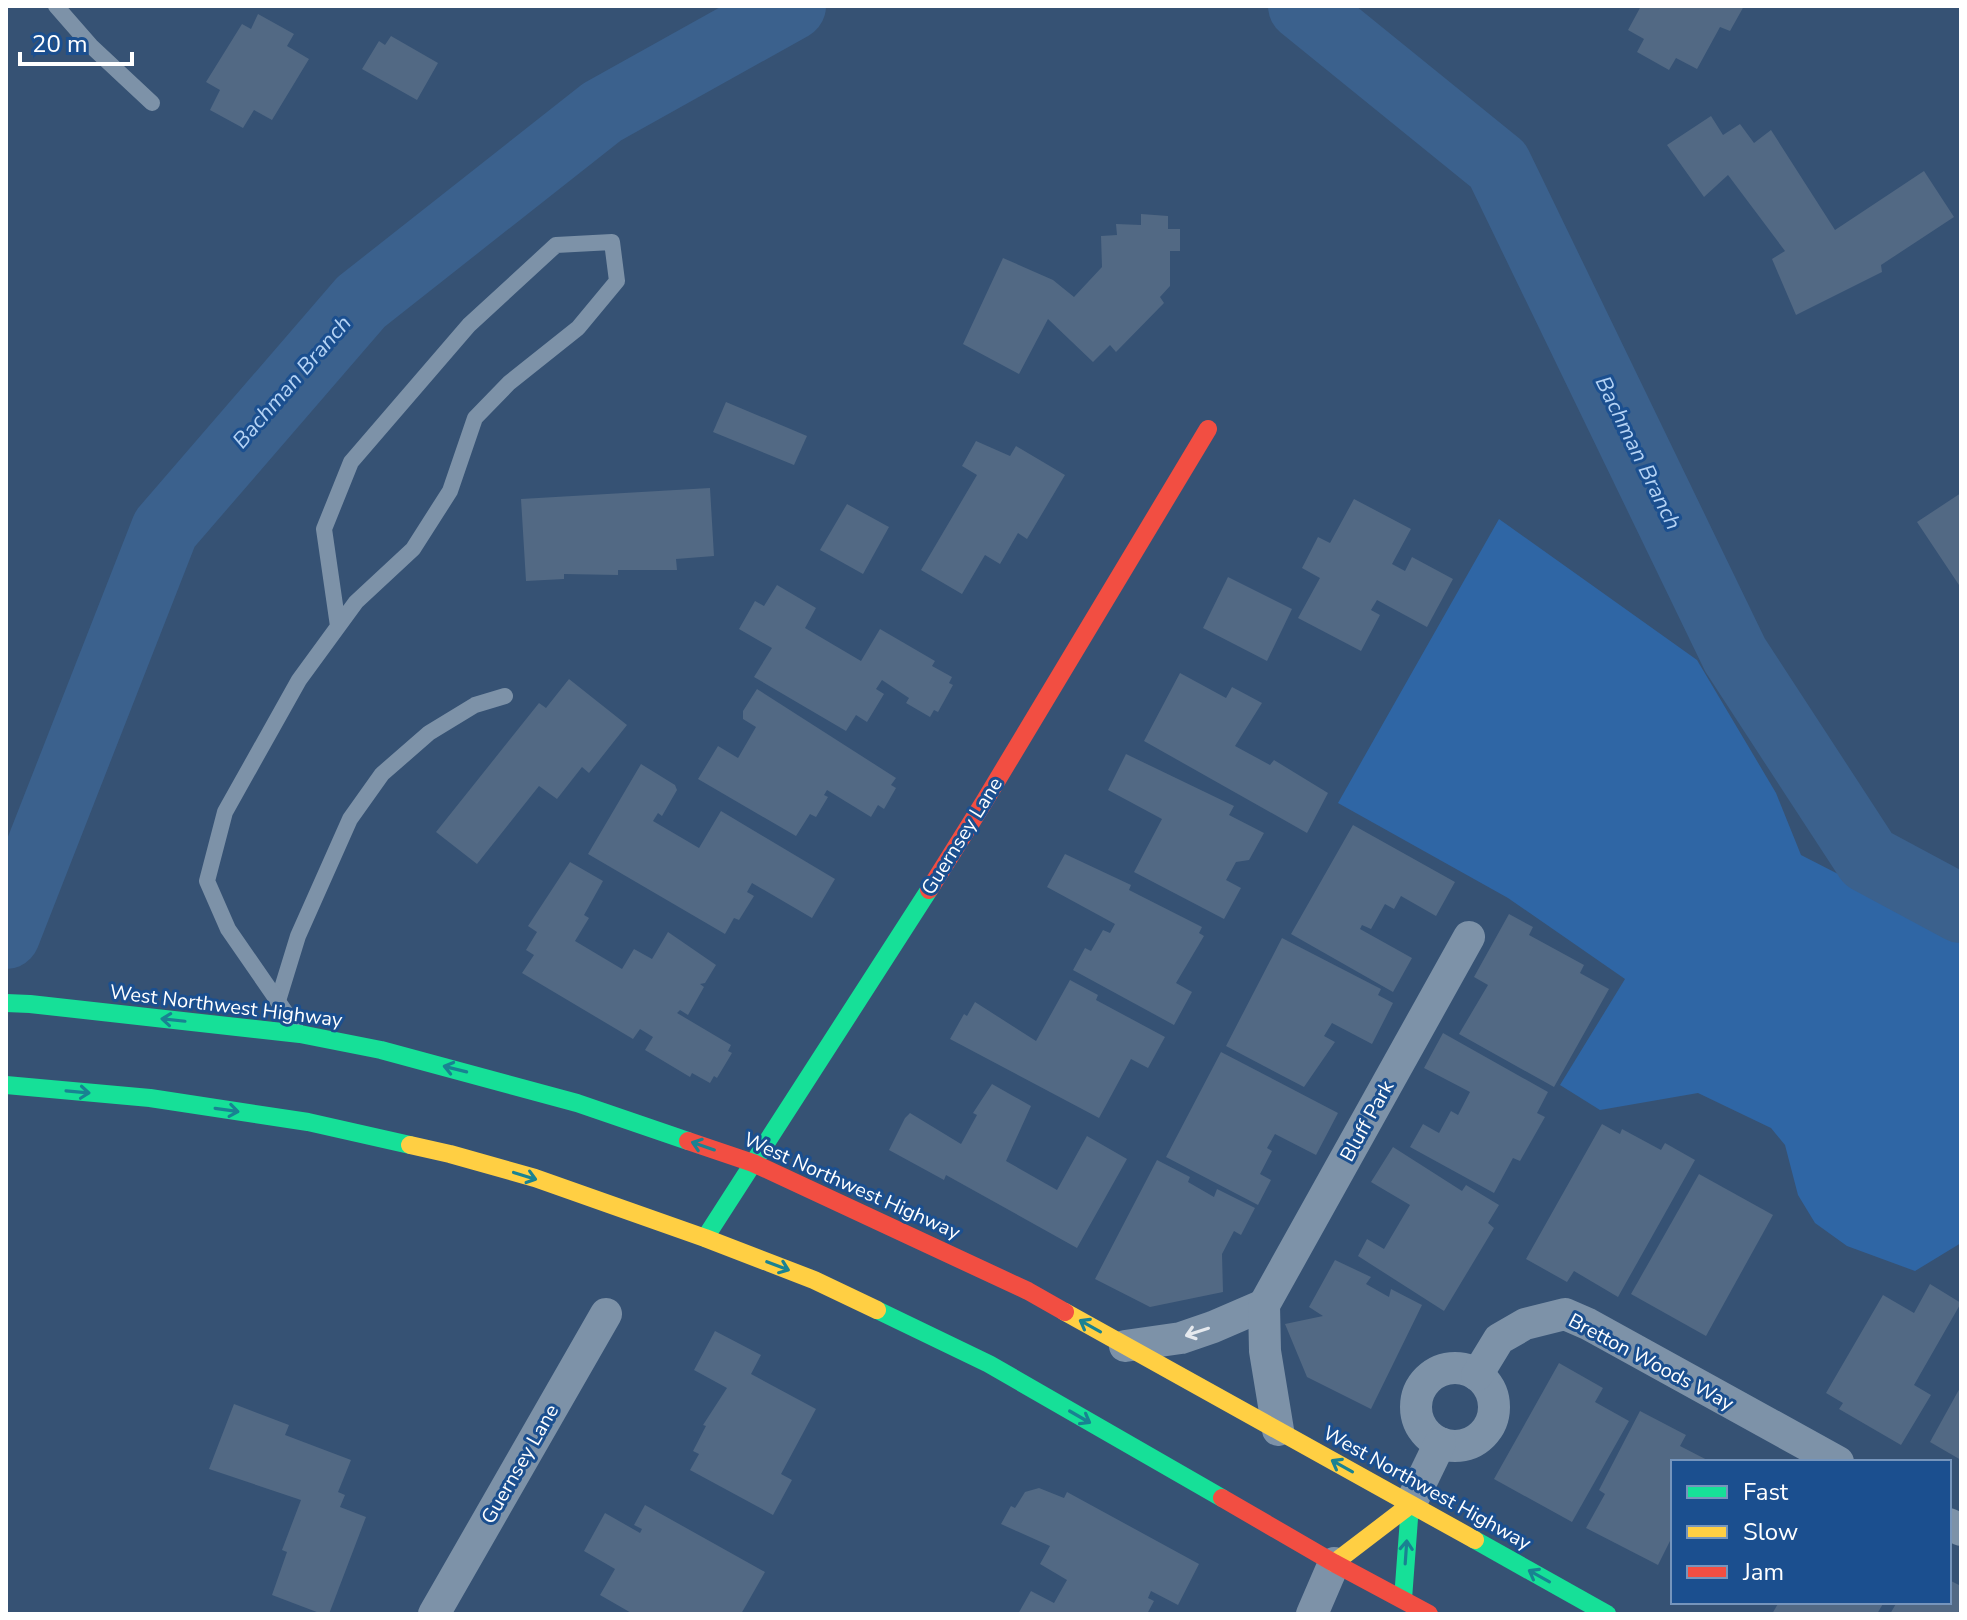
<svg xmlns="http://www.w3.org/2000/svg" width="1967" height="1620" font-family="'Nunito Sans',sans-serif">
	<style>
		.green { fill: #2f66a5 }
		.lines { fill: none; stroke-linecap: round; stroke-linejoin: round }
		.river { stroke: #3b618d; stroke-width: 68 }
		.building { fill: #526984 }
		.lane { stroke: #7d92a8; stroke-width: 16 }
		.street { stroke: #7d92a8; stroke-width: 32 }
		.fast { stroke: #16e098; stroke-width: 18 }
		.slow { stroke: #ffcf43; stroke-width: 18 }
		.jam { stroke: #f24e42; stroke-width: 18 }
		.oneway { stroke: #198292 }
		.oneway2 { stroke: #e5e9ee }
		.labels { text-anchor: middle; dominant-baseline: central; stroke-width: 6; stroke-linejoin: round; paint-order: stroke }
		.street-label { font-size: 20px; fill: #fff; stroke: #1b4f8f }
		.water-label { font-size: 22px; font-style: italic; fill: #b5d3f5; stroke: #1b4f8f }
	</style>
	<rect width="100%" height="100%" fill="#365274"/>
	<path class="green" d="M1499,519L1697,660L1776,793L1801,855L1961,937V1243L1915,1271L1847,1246L1815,1223L1798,1195L1785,1145L1771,1128L1698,1093L1600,1110L1560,1085L1625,979L1508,898L1338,803Z"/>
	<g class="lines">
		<g class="river">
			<path d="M1302,6L1498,165L1735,655L1868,859L1961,909"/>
			<path d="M6,935L165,529L361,302L602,112L792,6"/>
		</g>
	</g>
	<g class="building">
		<path d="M1641,6H1744L1730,31L1720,27L1697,69L1676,58L1669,70L1637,52L1644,39L1628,30Z"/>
		<path d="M258,14L294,34L287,46L309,59L272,120L254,110L243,128L210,110L220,90L206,82L242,24L251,29Z"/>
		<path d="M391,36L438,63L417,100L362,69L379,41L385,45Z"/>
		<path d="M1711,116L1723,135L1740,124L1754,143L1771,130L1835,230L1924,171L1954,217L1881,265L1882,272L1796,315L1772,259L1785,251L1728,175L1704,197L1667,145Z"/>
		<path d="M1141,214L1168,216V229H1180V251H1170V286L1160,297L1164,303L1116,352L1110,345L1093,362L1048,319L1019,374L963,344L1003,258L1053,280L1074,297L1102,267L1101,236L1117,235L1116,224L1141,225Z"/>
		<path d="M726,402L807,436L794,465L713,432Z"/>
		<path d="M976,441L1010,456L1016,446L1065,475L1027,539L1018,533L1000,564L985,555L962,594L921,570L977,475L962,466Z"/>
		<path d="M710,488L714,556L676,559L677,570H618V575L564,574V579L526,581L521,499Z"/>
		<path d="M1961,493V588L1917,522Z"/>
		<path d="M1354,499L1411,529L1392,564L1405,571L1412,557L1453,579L1427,627L1377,600L1371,610L1380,615L1361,651L1298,618L1320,578L1302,568L1318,537L1330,543Z"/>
		<path d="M847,504L889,527L863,574L820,550Z"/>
		<path d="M1228,577L1292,609L1267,661L1203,628Z"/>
		<path d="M777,585L816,608L805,628L861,661L880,629L935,661L932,666L952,677L949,683L953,685L938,712L934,710L930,717L906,703L909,698L882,680L876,689L884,694L867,722L856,715L846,731L754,677L772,648L739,629L755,601L764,606Z"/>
		<path d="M1180,673L1226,698L1232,687L1262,703L1235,746L1270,765L1274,760L1328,793L1307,833L1144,741Z"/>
		<path d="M569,679L627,725L589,773L582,767L557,799L539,786L477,864L436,832L539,703L546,708Z"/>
		<path d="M757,689L896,778L891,785L896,788L884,809L878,805L871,817L827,790L824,795L828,797L816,817L810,814L796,836L698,779L718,746L738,758L756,727L743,719V711Z"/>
		<path d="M1126,754L1234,806L1229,815L1264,833L1249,860L1236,862L1226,880L1241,888L1224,919L1134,872L1162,819L1108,790Z"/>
		<path d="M641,764L675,785L677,790L662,816L658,813L653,821L699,848L721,811L835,879L812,918L752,883L747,892L754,896L739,920L734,918L725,934L588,854Z"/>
		<path d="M1353,825L1455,882L1436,916L1401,896L1394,909L1385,904L1371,929L1362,925L1360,929L1412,958L1393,992L1291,934Z"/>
		<path d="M1065,854L1131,885L1129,890L1202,927L1199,933L1204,936L1176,983L1192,992L1174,1025L1073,970L1085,948L1091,951L1103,930L1110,933L1115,924L1047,887Z"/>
		<path d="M570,862L603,881L584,915L589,918L575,941L622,969L634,949L652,959L668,932L716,965L705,983L700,984L704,987L688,1015L680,1010L677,1013L731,1045L728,1051L732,1053L717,1078L714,1076L710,1083L692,1073L690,1077L645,1050L653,1037L640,1029L633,1039L522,973L534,955L526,950L537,932L528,926Z"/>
		<path d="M1509,914L1533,927L1529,935L1584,965L1580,973L1609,989L1554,1087L1459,1034L1488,985L1474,977Z"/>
		<path d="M1282,938L1381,989L1378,995L1393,1003L1372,1044L1332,1023L1324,1036L1335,1042L1304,1087L1226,1046Z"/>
		<path d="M1070,980L1098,995L1096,1000L1165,1037L1148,1068L1131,1059L1099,1118L950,1039L964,1014L967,1016L975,1002L1036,1041Z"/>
		<path d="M1443,1033L1548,1092L1537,1113L1545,1117L1520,1161L1513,1158L1494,1193L1410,1147L1423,1124L1439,1133L1451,1111L1458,1115L1470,1092L1424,1068Z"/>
		<path d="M1221,1052L1338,1113L1316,1155L1275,1134L1267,1148L1272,1151L1260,1174L1271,1180L1258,1205L1166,1157Z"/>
		<path d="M992,1084L1031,1106L1006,1161L1057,1190L1087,1136L1127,1159L1077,1248L946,1175L944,1180L889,1150L905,1118L910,1113L961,1144L977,1115L973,1113Z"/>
		<path d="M1602,1124L1620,1134L1622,1129L1661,1150L1665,1143L1695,1160L1618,1297L1574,1271L1567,1282L1526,1259Z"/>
		<path d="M1393,1147L1462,1191L1466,1185L1499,1205L1488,1223L1494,1228L1444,1311L1358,1256L1367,1239L1384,1249L1410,1205L1371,1182Z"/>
		<path d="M1157,1160L1190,1177L1188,1182L1214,1197L1217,1189L1255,1208L1241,1235L1234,1231L1222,1254L1223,1292L1150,1307L1095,1279Z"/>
		<path d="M1699,1174L1773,1215L1706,1336L1631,1294Z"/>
		<path d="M1335,1260L1371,1277L1366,1284L1389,1297L1391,1289L1422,1305L1371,1409L1307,1377L1285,1324L1323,1316L1309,1307Z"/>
		<path d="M1930,1284L1961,1303L1914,1385L1931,1395L1901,1445L1839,1409L1843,1403L1826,1393L1883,1295L1914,1313Z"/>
		<path d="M715,1331L761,1355L751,1374L816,1409L781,1474L792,1480L773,1515L690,1470L699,1454L693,1451L706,1426L703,1425L727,1388L694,1370Z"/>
		<path d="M1559,1363L1603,1388L1595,1402L1629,1421L1572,1522L1494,1479Z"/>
		<path d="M1961,1386V1460L1930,1442Z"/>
		<path d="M234,1404L289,1425L285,1435L351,1460L338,1492L345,1495L340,1507L366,1517L329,1614H322L272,1595L287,1552L282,1550L301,1500L209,1469Z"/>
		<path d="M1640,1411L1686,1435L1680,1446L1711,1462H1673V1535L1658,1565L1586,1528L1605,1494L1599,1490Z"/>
		<path d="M1039,1488L1064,1498L1067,1492L1199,1564L1178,1605L1151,1591L1148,1598L1154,1601L1147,1614H1018L1031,1591L1054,1603L1067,1580L1040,1564L1050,1546L1001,1524L1011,1506L1015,1508L1025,1492Z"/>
		<path d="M645,1505L765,1572L741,1614H633L600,1595L615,1569L584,1551L605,1513L640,1533L642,1529L634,1525Z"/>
		<path d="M1949,1580L1961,1586L1959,1599L1961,1600V1614H1890L1897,1602H1949Z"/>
		<path d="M1779,1602H1884L1877,1614H1772Z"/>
	</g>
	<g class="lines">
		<g class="lane">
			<path d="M56,6L91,46L152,103"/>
			<path d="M278,1001L298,936L350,819L382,774L429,733L475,705L505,696"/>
			<path d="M295,1026L228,929L207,881L225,812L299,680L356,602L413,549L450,491L475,418L509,383L578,328L617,281L612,242L556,245L469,325L351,462L324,529L338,626"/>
		</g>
		<g class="street">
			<path d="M1125,1346L1181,1338L1213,1327L1264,1305"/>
			<circle cx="1455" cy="1407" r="39"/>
			<path d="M1477,1375L1499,1339L1525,1324L1565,1314L1588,1324L1838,1462"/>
			<path d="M1278,1430L1265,1351L1264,1305L1469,937"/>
			<path d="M1410,1505L1440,1443"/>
			<path d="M1949,1524L1961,1530"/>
			<path d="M434,1614L606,1314"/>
			<path d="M1312,1614L1334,1563"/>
		</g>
		<g class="fast">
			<path d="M6,1003L30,1004L300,1034L381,1050L577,1103L688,1141"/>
			<path d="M6,1085L150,1098L308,1122L410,1145"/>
			<path d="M705,1238L929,890"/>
			<path d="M877,1310L989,1364L1222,1498"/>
			<path d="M1475,1540L1607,1614"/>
			<path d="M1403,1599L1410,1505"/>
		</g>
		<g class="slow">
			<path d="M410,1145L450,1154L535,1178L705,1238L814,1280L877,1310"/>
			<path d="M1065,1312L1475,1540"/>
			<path d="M1334,1563L1410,1505"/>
		</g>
		<g class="jam">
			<path d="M929,890L984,802L1208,429"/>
			<path d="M688,1141L753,1163L1028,1291L1065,1312"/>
			<path d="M1222,1498L1334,1563L1429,1614"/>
		</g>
	</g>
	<defs><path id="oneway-shaft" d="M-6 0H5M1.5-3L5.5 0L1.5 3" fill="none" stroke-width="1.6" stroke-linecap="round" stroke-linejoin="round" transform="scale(2)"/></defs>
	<g class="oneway">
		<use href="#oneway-shaft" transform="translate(173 1020) rotate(-174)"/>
		<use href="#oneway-shaft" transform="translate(455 1069) rotate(-166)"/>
		<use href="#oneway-shaft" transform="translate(78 1092) rotate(5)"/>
		<use href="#oneway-shaft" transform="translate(227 1110) rotate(8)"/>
		<use href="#oneway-shaft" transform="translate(703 1146) rotate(-161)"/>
		<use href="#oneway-shaft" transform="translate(525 1176) rotate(17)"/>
		<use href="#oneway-shaft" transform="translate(778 1266) rotate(21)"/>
		<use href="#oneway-shaft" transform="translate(1090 1326) rotate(-151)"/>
		<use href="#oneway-shaft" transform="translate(1080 1417) rotate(30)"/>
		<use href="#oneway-shaft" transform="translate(1342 1466) rotate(-151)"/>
		<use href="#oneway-shaft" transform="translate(1406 1552) rotate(-86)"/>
		<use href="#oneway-shaft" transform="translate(1539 1576) rotate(-151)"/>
	</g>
	<use class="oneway2" href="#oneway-shaft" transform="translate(1197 1332) rotate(162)"/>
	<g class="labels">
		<g class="street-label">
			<text transform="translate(962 836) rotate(-58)">Guernsey Lane</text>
			<text transform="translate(226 1006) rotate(7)">West Northwest Highway</text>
			<text transform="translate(1367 1121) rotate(-61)">Bluff Park</text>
			<text transform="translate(852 1186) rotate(24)">West Northwest Highway</text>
			<text transform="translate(1651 1362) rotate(28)">Bretton Woods Way</text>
			<text transform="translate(520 1464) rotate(-60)">Guernsey Lane</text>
			<text transform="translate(1427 1488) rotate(29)">West Northwest Highway</text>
		</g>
		<g class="water-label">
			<text transform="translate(292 382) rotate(-49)">Bachman Branch</text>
			<text transform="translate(1638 453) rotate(64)">Bachman Branch</text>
		</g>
	</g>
	<rect width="1967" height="1620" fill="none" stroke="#ffffff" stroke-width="16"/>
	<rect x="1671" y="1460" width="280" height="144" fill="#1b4f8f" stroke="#7695bc" stroke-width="2"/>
	<rect x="1687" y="1486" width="40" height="12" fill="#16e098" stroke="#7695bc" stroke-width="2"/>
	<text x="1743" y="1500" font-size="24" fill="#ffffff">Fast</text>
	<rect x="1687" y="1526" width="40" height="12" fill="#ffcf43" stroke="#7695bc" stroke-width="2"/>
	<text x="1743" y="1540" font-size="24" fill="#ffffff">Slow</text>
	<rect x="1687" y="1566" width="40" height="12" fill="#f24e42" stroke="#7695bc" stroke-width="2"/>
	<text x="1743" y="1580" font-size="24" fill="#ffffff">Jam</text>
	<path d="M20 52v12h112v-12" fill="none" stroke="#ffffff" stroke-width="4"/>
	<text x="32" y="52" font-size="24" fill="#ffffff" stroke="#1b4f8f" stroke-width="6" paint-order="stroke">20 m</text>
</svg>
